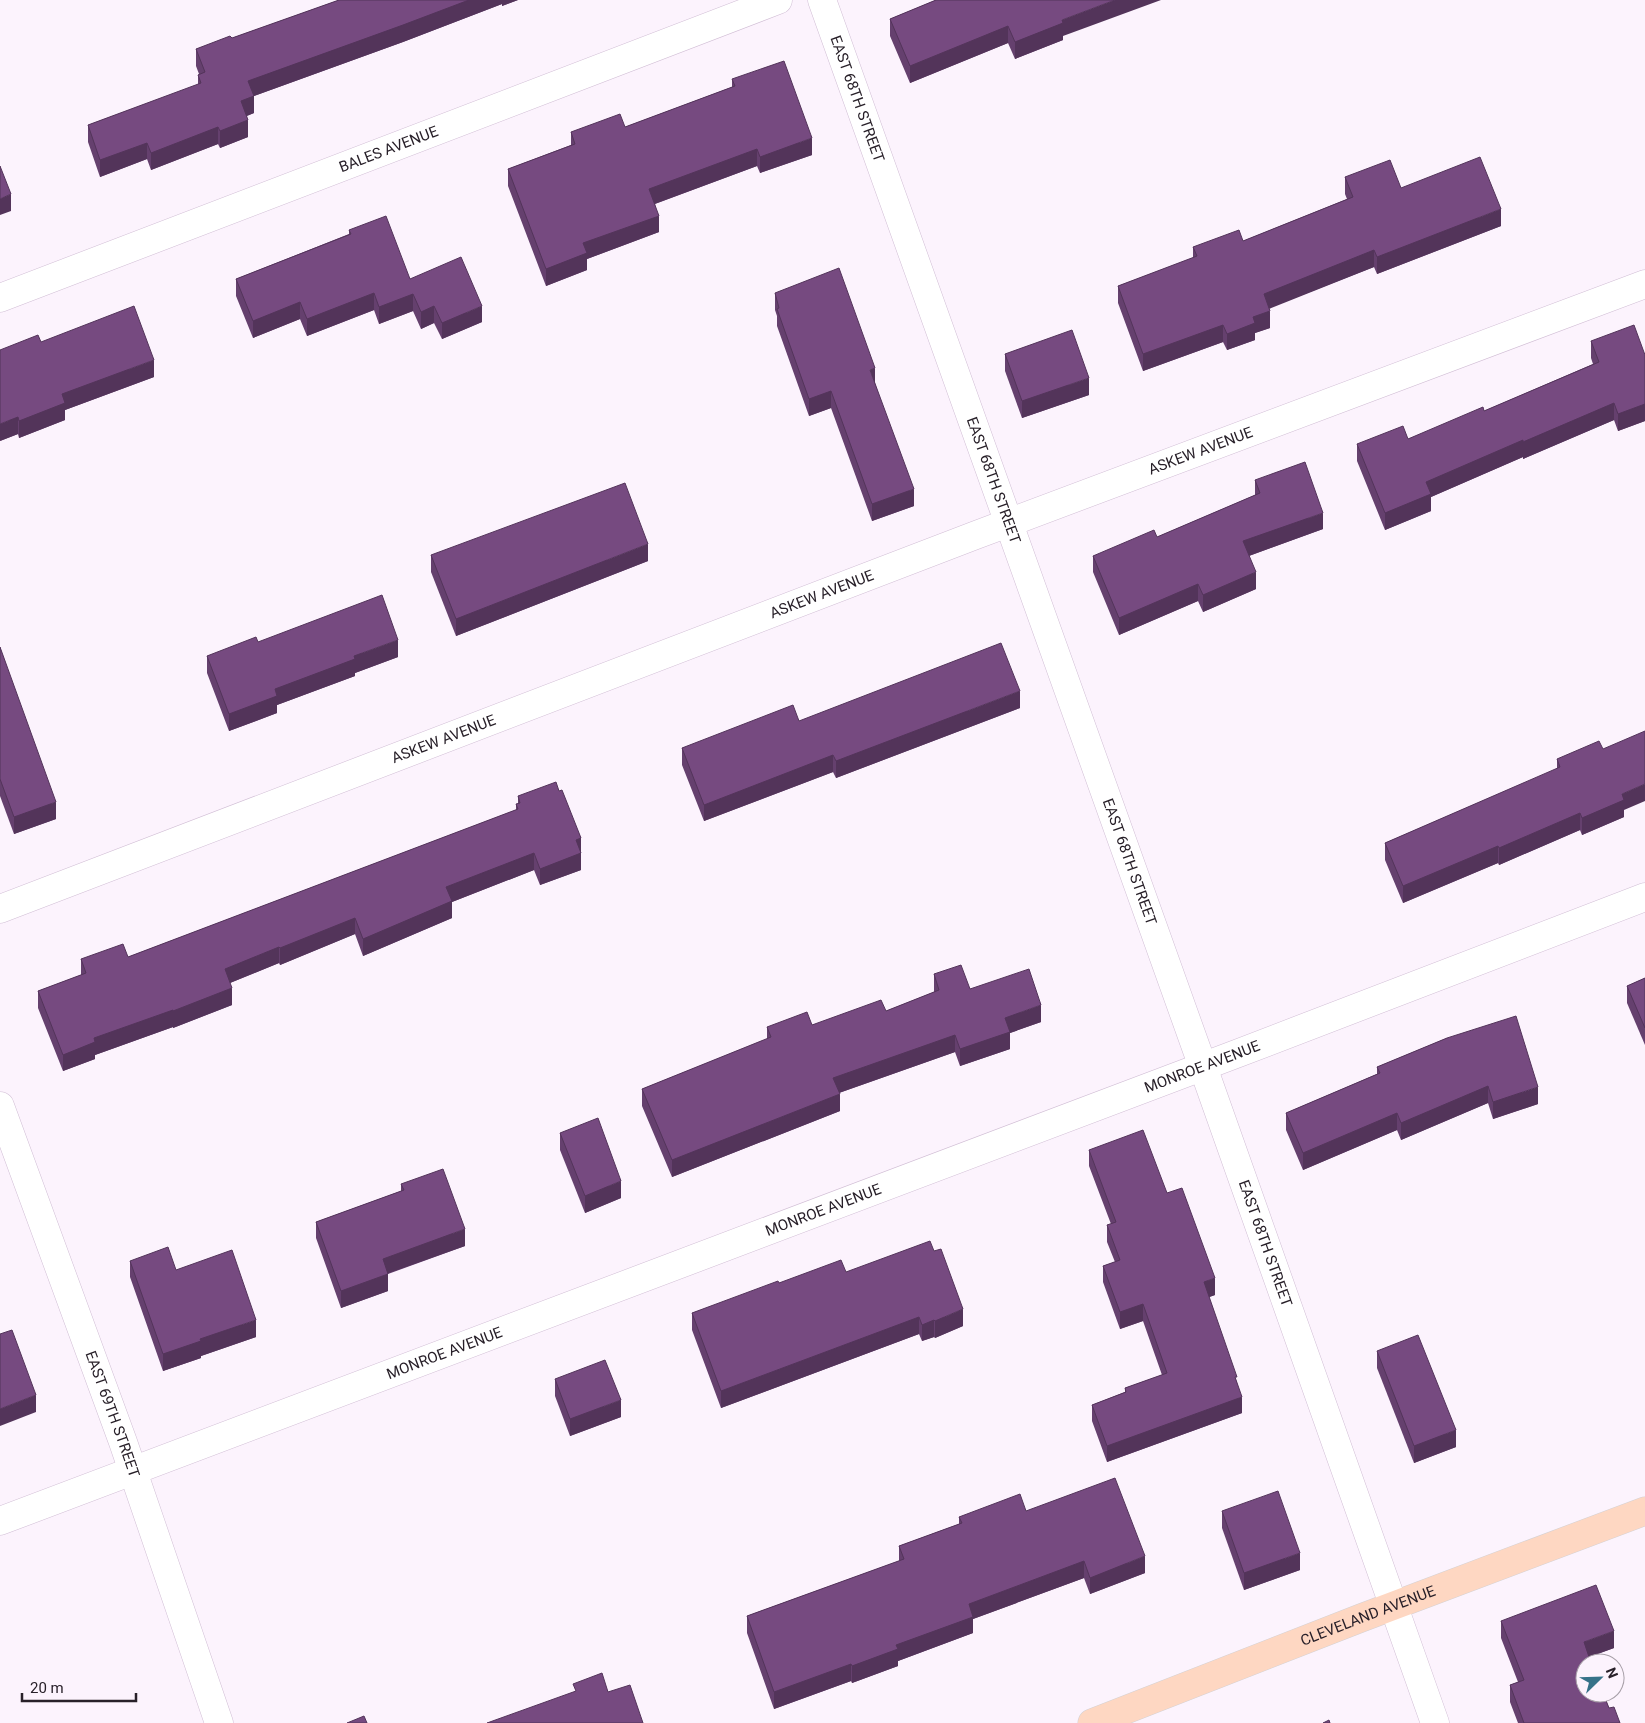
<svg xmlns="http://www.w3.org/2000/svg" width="1645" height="1723" font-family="Roboto,sans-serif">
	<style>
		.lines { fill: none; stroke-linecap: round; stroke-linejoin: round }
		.minor-casing { stroke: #d1bed5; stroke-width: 29 }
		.major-casing { stroke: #d4d2d4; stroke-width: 29 }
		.minor { stroke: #fff; stroke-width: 28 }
		.major { stroke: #fed7c2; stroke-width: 28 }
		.wall { fill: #65406e }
		.shaded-wall { fill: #53345a }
		.building { fill: #764a80; stroke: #53345a }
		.labels { text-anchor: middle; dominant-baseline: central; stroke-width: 5; stroke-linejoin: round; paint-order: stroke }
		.street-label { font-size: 15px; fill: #282029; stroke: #fcf3fd }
	</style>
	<rect width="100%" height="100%" fill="#fcf3fd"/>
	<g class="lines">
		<defs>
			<g id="minor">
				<path id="s1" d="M822,0L1203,1067L1435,1723"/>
				<path id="s2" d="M0,298L778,0"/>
				<path id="s3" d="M0,909L976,535L1645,284"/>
				<path id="s4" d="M0,1106L123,1442L219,1723"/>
				<path id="s5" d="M0,1521L1236,1054L1645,897"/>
			</g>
			<g id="major">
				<path id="s6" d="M1092,1723L1361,1618L1645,1511"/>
			</g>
		</defs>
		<use href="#minor" class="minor-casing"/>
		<use href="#major" class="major-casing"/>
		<use href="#minor" class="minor"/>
		<use href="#major" class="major"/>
	</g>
	<g class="wall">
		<path d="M339,0H518L502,6V4L403,42L254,96V113L247,116L248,137L220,148L218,144L151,170L147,159L100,177L88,142V125L198,85V75L199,74L196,66V49L232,38Z"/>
		<path d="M936,0L1063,36V40L1015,59L1008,43L910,83L890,36V19Z"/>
		<path d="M732,79L812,155L760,173L757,166L655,204L659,232L587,259V270L546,286L508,186V169L571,145V132L625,127L732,87Z"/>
		<path d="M1345,177L1401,188L1501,226L1377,274L1374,267L1269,308L1270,328L1255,333V340L1227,350L1223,342L1143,371L1118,303V286L1193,258V247L1243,241L1347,199L1345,194Z"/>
		<path d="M349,230L410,279L482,322L442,339L434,323L421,329L413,311L379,324L374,310L307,336L300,319L253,338L236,296V279L349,234Z"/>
		<path d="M775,293L875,383L914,506L872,521L831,408L809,416L777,326V316L775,310Z"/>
		<path d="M1591,341L1645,355V421L1618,431L1614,420L1523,459V457L1431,497V511L1385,530L1357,461V444L1408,439L1484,411L1593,364L1591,358Z"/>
		<path d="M41,342L154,377L65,410V420L19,438L18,434L0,441Z"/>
		<path d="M1005,354L1089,395L1022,418L1005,371Z"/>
		<path d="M1255,480L1323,529L1249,556L1256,589L1203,612L1198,601L1119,635L1093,572V556L1157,537L1255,495Z"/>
		<path d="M431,555L648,561L456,636L431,572Z"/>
		<path d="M258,642L398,657L355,673V676L277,705V713L229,731L207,673V656Z"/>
		<path d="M0,647L56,819L14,834L0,796Z"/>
		<path d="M1020,708L836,778L833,772L704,821L682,765V748L799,721Z"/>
		<path d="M1557,759L1624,810V817L1582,835L1580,830L1499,865L1498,863L1403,903L1385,860V843L1557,769Z"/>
		<path d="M559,791L581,838V870L540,885L534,870L452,902V918L363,956L355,934L280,965L279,963L230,983L232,1005L173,1028V1027L95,1055V1059L63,1071L38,1008V991L81,975V959L128,957L516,810V804H518V796Z"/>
		<path d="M934,974L970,989L1041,1022L1010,1033V1049L960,1066L955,1052L839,1093L840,1111L672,1177L642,1106V1089L767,1039V1027L812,1025L886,1011L934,992Z"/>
		<path d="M1645,978V1045L1627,1003V986Z"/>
		<path d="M1447,1038L1538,1104L1493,1119L1488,1103L1401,1140L1397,1130L1303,1170L1286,1130V1113L1377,1074V1067Z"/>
		<path d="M560,1133L621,1198L585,1213L560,1150Z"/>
		<path d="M1089,1150L1167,1193L1215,1295L1209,1297L1237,1383L1242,1413L1107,1462L1092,1421V1405L1125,1392V1388L1162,1375L1143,1321L1120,1329L1103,1282V1266L1115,1262L1107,1242V1225L1111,1224L1089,1166Z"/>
		<path d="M401,1184L465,1246L388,1274V1291L341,1308L316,1238V1222L401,1191Z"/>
		<path d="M130,1261L176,1270L256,1337L201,1356V1358L163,1371L130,1277Z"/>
		<path d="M846,1272L963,1326L935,1338L934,1337L922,1341L919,1334L721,1408L692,1330V1313L779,1283Z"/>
		<path d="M1377,1351L1456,1447L1414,1463L1377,1368Z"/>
		<path d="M555,1379L621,1417L570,1436L555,1396Z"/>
		<path d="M1026,1511L1145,1573L1090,1594L1084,1578L973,1619V1633L898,1661V1666L852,1683L851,1681L774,1709L747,1633V1616L899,1561V1546L959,1524V1517Z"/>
		<path d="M1222,1511L1300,1570L1244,1590L1222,1528Z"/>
		<path d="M1501,1621L1614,1648L1589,1657L1609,1708L1620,1723H1518L1510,1702V1685L1518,1682L1501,1638Z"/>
	</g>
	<g class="shaded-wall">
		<path d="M469,0H502V4L403,42L254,96V113L241,118V101L248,81Z"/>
		<path d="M502,0H518L502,6Z"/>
		<path d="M1115,0H1161L1063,36V40L1015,59V42L1062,20Z"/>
		<path d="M1008,26V43L910,83V66Z"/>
		<path d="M248,120V137L220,148V131Z"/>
		<path d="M218,127V144L151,170V153Z"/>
		<path d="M812,138V155L760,173V157Z"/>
		<path d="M147,143V159L100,177V160Z"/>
		<path d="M757,149V166L649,206V189Z"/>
		<path d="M11,194V211L0,215V199Z"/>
		<path d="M1501,209V226L1377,274V257Z"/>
		<path d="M659,216V232L587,259V270L546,286V269L583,243Z"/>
		<path d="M1374,250V267L1264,311V294Z"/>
		<path d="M374,293V310L307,336V319Z"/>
		<path d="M413,294V311L379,324V307Z"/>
		<path d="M300,302V319L253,338V321Z"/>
		<path d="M434,306V323L421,329V312Z"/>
		<path d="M482,306V322L442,339V323Z"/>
		<path d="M1270,311V328L1255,333V340L1227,350V334L1253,317Z"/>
		<path d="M1223,325V342L1143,371V354Z"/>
		<path d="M154,360V377L65,410V420L19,438V421L62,394Z"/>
		<path d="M875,368V385L870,370Z"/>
		<path d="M1089,378V395L1022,418V401Z"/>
		<path d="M831,391V408L809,416V399Z"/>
		<path d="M1614,403V420L1523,459V442Z"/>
		<path d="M1645,404V421L1618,431V414Z"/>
		<path d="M18,417V434L0,441V424Z"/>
		<path d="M1523,440V457L1431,497V511L1385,530V513L1426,482Z"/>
		<path d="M914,489V506L872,521V504Z"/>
		<path d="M1323,513V529L1243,558V541Z"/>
		<path d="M648,544V561L456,636V619Z"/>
		<path d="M1256,572V589L1203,612V595Z"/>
		<path d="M1198,584V601L1119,635V618Z"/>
		<path d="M398,640V657L355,673V676L277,705V713L229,731V714L275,689L354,656Z"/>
		<path d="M1020,691V708L836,778V761Z"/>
		<path d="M833,755V772L704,821V805Z"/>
		<path d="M1645,784V801L1624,810V817L1582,835V818L1622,794Z"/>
		<path d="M56,802V819L14,834V817Z"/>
		<path d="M1580,813V830L1499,865V848Z"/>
		<path d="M581,838V870L540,885V869L576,840Z"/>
		<path d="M1498,846V863L1403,903V886Z"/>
		<path d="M534,853V870L452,902V918L363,956V939L446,887Z"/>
		<path d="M355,918V934L280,965V948Z"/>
		<path d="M279,947V963L225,985V969Z"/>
		<path d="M232,988V1005L173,1028V1011Z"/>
		<path d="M1041,1005V1022L1010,1033V1049L960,1066V1049L1005,1018Z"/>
		<path d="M173,1010V1027L95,1055V1059L63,1071V1055L94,1038Z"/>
		<path d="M955,1035V1052L833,1095V1078Z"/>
		<path d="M1488,1086V1103L1401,1140V1123Z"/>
		<path d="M1538,1087V1104L1493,1119V1102Z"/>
		<path d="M840,1094V1111L672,1177V1160Z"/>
		<path d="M1397,1113V1130L1303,1170V1153Z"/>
		<path d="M621,1181V1198L585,1213V1196Z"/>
		<path d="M465,1229V1246L383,1275V1259Z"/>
		<path d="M388,1274V1291L341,1308V1291Z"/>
		<path d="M1215,1278V1295L1204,1299V1282Z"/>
		<path d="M1143,1304V1321L1120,1329V1312Z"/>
		<path d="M963,1309V1326L935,1338V1321Z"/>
		<path d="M919,1317V1334L721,1408V1391Z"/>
		<path d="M256,1320V1337L201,1356V1358L163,1371V1354L200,1339Z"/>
		<path d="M934,1320V1337L922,1341V1325Z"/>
		<path d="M36,1395V1412L0,1426V1409Z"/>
		<path d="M1242,1397V1413L1107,1462V1446Z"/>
		<path d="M621,1400V1417L570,1436V1419Z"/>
		<path d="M1456,1430V1447L1414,1463V1446Z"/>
		<path d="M1300,1553V1570L1244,1590V1573Z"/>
		<path d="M1145,1556V1573L1090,1594V1578Z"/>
		<path d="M1084,1561V1578L973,1619V1633L898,1661V1666L852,1683V1666L896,1645L969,1604Z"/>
		<path d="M1614,1631V1648L1584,1659V1642Z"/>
		<path d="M851,1664V1681L774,1709V1692Z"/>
	</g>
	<g class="building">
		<path d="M339,0H469L403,25L248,81L254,96L241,101L248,120L220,131L218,127L151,153L147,143L100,160L88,125L201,83L198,75L205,72L196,49L230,36L232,38Z"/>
		<path d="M936,0H1115L1062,20L1063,23L1015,42L1008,26L910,66L890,19Z"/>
		<path d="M784,61L812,138L760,157L757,149L649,189L659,216L583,243L587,253L546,269L508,169L575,144L571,132L620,114L625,127L735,86L732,79Z"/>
		<path d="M1480,157L1501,209L1377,257L1374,250L1264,294L1270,311L1253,317L1255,323L1227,334L1223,325L1143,354L1118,286L1197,256L1193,247L1239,230L1243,241L1353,197L1345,177L1390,160L1401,188Z"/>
		<path d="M0,166L11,194L0,199Z"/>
		<path d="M386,216L410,279L461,257L482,306L442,323L434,306L421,312L413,294L379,307L374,293L307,319L300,302L253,321L236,279L351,234L349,230Z"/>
		<path d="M839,268L875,368L870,370L914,489L872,504L831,391L809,399L777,309L779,308L775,293Z"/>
		<path d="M134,306L154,360L62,394L65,403L19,421L18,417L0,424V350L38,335L41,342Z"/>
		<path d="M1634,325L1645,355V404L1618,414L1614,403L1523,442V440L1426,482L1431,494L1385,513L1357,444L1403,426L1408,439L1483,407L1484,411L1599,362L1591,341Z"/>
		<path d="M1072,330L1089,378L1022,401L1005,354Z"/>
		<path d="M1305,462L1323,513L1243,541L1256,572L1203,595L1198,584L1119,618L1093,556L1154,530L1157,537L1260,493L1255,480Z"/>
		<path d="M625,483L648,544L456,619L431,555Z"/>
		<path d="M382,595L398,640L354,656L355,659L275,689L277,696L229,714L207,656L256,637L258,642Z"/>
		<path d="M1001,643L1020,691L836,761L833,755L704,805L682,748L793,705L799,721Z"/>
		<path d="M0,647L56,802L14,817L0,779Z"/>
		<path d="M1645,731V784L1622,794L1624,800L1582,818L1580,813L1499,848L1498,846L1403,886L1385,843L1560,767L1557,759L1599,741L1603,749Z"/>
		<path d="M556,782L559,791L562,790L581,838L576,840L581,853L540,869L534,853L446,887L452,901L363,939L355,918L280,948L279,947L225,969L232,988L173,1011V1010L94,1038L95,1042L63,1055L38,991L86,973L81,959L123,944L128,957L518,809L516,804L520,803L518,796Z"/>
		<path d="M961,965L970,989L1029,969L1041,1005L1005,1018L1010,1032L960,1049L955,1035L833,1078L840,1094L672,1160L642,1089L771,1037L767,1027L807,1012L812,1025L881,1000L886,1011L939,990L934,974Z"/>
		<path d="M1645,978V1028L1627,986Z"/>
		<path d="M1516,1016L1538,1087L1493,1102L1488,1086L1401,1123L1397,1113L1303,1153L1286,1113L1380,1073L1377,1067L1447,1038Z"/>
		<path d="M598,1118L621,1181L585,1196L560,1133Z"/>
		<path d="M1143,1130L1167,1193L1182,1188L1215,1278L1204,1282L1237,1377H1235L1242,1397L1107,1446L1092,1405L1126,1392L1125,1388L1167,1373L1143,1304L1120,1312L1103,1266L1120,1260L1107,1225L1116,1222L1089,1150Z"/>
		<path d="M443,1169L465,1229L383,1259L388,1274L341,1291L316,1222L404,1190L401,1184Z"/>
		<path d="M930,1241L934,1251L941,1249L963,1309L935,1321L934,1320L922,1325L919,1317L721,1391L692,1313L778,1281L779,1283L841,1260L846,1272Z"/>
		<path d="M168,1247L176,1270L232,1250L256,1320L200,1339L201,1341L163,1354L130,1261Z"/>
		<path d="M12,1330L36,1395L0,1409V1334Z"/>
		<path d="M1418,1335L1456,1430L1414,1446L1377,1351Z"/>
		<path d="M605,1360L621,1400L570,1419L555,1379Z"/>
		<path d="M1115,1478L1145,1556L1090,1578L1084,1561L969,1604L973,1617L896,1645L898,1649L852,1666L851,1664L774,1692L747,1616L904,1559L899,1546L962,1523L959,1517L1020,1494L1026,1511Z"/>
		<path d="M1278,1491L1300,1553L1244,1573L1222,1511Z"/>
		<path d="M1596,1585L1614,1631L1584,1642L1591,1663H1585V1693H1603L1609,1708L1614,1707L1620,1723H1524L1510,1685L1524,1680L1501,1621Z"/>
		<path d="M602,1673L608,1692L630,1685L643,1723H487L576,1691L573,1684Z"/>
		<path d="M364,1716L367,1723H347Z"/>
		<path d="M1329,1720L1330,1723H1323Z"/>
	</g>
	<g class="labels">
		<g class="street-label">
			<text stroke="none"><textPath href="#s1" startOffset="105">EAST 68TH STREET</textPath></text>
			<text stroke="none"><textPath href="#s2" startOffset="416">BALES AVENUE</textPath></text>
			<text stroke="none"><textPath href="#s3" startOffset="1285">ASKEW AVENUE</textPath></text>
			<text stroke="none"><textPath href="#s1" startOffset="510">EAST 68TH STREET</textPath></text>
			<text stroke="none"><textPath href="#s3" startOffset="880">ASKEW AVENUE</textPath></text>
			<text stroke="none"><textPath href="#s3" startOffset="475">ASKEW AVENUE</textPath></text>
			<text stroke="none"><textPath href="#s1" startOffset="915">EAST 68TH STREET</textPath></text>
			<text stroke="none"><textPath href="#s5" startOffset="1285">MONROE AVENUE</textPath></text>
			<text stroke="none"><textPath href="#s5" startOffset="880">MONROE AVENUE</textPath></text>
			<text stroke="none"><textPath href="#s1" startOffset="1320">EAST 68TH STREET</textPath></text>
			<text stroke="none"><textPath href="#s5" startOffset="475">MONROE AVENUE</textPath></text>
			<text stroke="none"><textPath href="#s4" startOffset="328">EAST 69TH STREET</textPath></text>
			<text stroke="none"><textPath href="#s6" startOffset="296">CLEVELAND AVENUE</textPath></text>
		</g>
	</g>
	<g transform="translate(1600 1678) rotate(67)"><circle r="24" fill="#fcf3fd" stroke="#a79fa8"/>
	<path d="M0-4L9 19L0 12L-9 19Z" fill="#367289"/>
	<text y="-8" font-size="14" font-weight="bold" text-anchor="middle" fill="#282029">N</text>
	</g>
	<path d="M22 1693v8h114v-8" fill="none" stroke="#282029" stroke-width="2.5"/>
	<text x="30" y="1693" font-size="15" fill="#282029" stroke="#fcf3fd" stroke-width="4" paint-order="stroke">20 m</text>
</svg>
